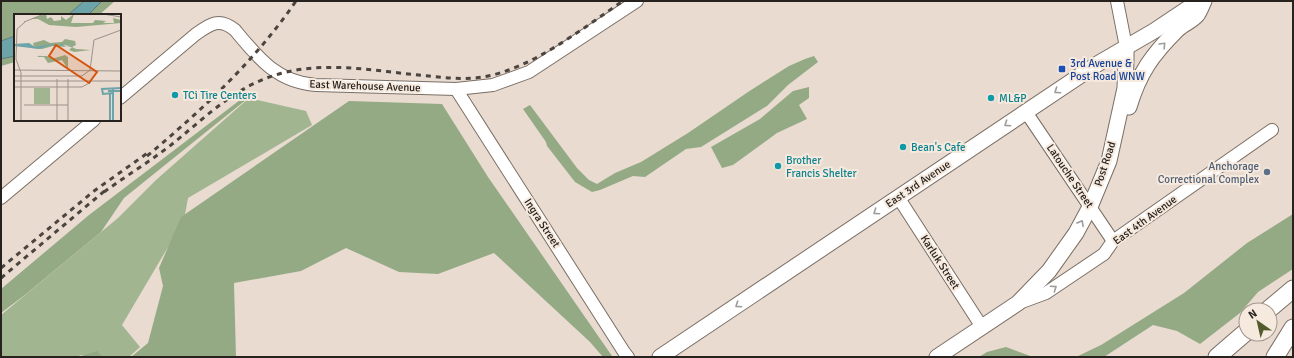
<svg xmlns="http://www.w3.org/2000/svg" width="1294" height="358" font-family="Signika,sans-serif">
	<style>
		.green { fill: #a0b590 }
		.forest { fill: #94aa84 }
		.water { fill: #6da4aa; stroke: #587d80 }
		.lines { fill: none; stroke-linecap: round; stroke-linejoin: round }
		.minor-casing { stroke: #7a6e64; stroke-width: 14 }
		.major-casing { stroke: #7a6e64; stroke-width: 17 }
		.highway-casing { stroke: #7a6e64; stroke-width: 19 }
		.minor { stroke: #fff; stroke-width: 12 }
		.major { stroke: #fff; stroke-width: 15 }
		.highway { stroke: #fff; stroke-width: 17 }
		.rail { stroke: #4b443f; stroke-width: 3; stroke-dasharray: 5 5; stroke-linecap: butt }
		.oneway { stroke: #9e9c9a }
		.transit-dot { fill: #1a4fb4; stroke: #f6e9dd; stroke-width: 1.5 }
		.culture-dot { fill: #0f9aa8; stroke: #f6e9dd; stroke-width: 1.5 }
		.service-dot { fill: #5c6f8a; stroke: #f6e9dd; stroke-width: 1.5 }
		.labels { text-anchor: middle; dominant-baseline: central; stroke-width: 4; stroke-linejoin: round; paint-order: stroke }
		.transit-label { font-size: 11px; fill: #164399; stroke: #f6e9dd; text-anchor: start }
		.street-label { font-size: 11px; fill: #27221e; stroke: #f6e9dd }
		.culture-label { font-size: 11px; fill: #0d838f; stroke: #f6e9dd; text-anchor: start }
		.service-label { font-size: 11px; fill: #4e5e75; stroke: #f6e9dd; text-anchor: end }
		.inset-river { fill: none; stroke: #6da4aa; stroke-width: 2 }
		.inset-road { fill: none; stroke: #9b9189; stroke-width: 1 }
		.view { fill: #d5540e; fill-opacity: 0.15; stroke: #d5540e; stroke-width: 2 }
		.inset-edge { fill: none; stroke: #27221e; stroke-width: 2 }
	</style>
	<rect width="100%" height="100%" fill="#e9dbd0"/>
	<path class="green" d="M249,98L306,111L312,125L188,198L184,220L122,325L140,347L129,357H87L82,355L75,357H1V315L118,218L156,180Z"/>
	<g class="forest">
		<path d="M1,1H84L68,15H15V36L1,41Z"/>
		<path d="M102,1H115L99,15H88Z"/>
		<path d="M15,56V62L1,66V59Z"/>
		<path d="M814,56L818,62L788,85L767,106L701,147L686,149L645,177L633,176L600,190L592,192L575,182L547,146L546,142L523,109L530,105L577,168L589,180L597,184L615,173L641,162L688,133L748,92L789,66L805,59Z"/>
		<path d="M809,87V98L799,105L807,119L777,133L733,165L722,168L711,147L760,119L793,91Z"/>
		<path d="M244,97L247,99L124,198L101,232L26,294L1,313V289L89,215Z"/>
		<path d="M349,101L442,104L488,177L612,356L610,357H603L590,342L494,253L438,274L399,272L346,248L301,271L234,283L236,357H131L148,343L163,286L159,268L181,217Z"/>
		<path d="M1293,214V269L1258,292L1240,313L1200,344L1177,331L1153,325L1104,357H1076L1101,345L1184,293L1247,243Z"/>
		<path d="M1006,347L1033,357H979L987,352Z"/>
		<path d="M97,351L103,357H78Z"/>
	</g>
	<g class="water">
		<path d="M84,1H102L88,15H68Z"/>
		<path d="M15,36V56L1,59V41Z"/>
	</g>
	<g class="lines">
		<defs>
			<g id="minor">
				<path d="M1117,1L1126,47"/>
				<path d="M456,89L624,352L628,357"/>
				<path d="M120,98L196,34C210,24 219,17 235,30C258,58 277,82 316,85L456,89L493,85L529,72L637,1"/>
				<path d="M1026,112L1113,241"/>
				<path d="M898,197L982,327"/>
				<path d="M1,198L94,120"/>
				<path d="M1019,303L1046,293L1104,254L1113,241L1272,130"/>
			</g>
			<g id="major">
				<path d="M1129,107C1139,73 1152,55 1177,30C1183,24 1192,21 1197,15C1200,11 1202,5 1204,1"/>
				<path d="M660,357L1099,63L1154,31L1199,1"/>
				<path d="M937,357L1018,303L1049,271L1076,233L1090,207L1109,161L1125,88L1126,60V47"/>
			</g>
			<g id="highway">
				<path d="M1268,310L1293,289"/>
				<path d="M1217,357L1246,332"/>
				<path d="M1275,357L1293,328"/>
			</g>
		</defs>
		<use href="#minor" class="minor-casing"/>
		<use href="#major" class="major-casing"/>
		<use href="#highway" class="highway-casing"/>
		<use href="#minor" class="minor"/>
		<use href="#major" class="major"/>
		<use href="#highway" class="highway"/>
		<g class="rail">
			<path d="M147,156C202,110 255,61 296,1"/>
			<path d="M104,192C126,176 149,162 171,145C205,118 235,86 279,74C328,60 379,72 429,76C447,78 465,80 483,77C532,69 583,28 623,1"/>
			<path d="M1,268L94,191L149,152"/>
			<path d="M1,278L108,188"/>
		</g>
	</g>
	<defs><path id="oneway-chevron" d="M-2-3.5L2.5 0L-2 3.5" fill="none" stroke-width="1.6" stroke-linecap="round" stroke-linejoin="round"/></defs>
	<g class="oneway">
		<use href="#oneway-chevron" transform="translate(1163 45) rotate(-46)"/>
		<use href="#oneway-chevron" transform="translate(1057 91) rotate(146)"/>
		<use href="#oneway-chevron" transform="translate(1007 124) rotate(146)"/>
		<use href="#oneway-chevron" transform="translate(876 212) rotate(146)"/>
		<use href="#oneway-chevron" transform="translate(1081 223) rotate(-61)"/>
		<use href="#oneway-chevron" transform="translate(1054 288) rotate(-34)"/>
		<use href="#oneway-chevron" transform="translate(738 305) rotate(146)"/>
	</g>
	<rect class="transit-dot" x="1058" y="65" width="8" height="8" rx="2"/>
	<g class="culture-dot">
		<circle cx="175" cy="95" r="4"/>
		<circle cx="991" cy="98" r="4"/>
		<circle cx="903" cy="147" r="4"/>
		<circle cx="778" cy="166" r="4"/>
	</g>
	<circle class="service-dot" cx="1267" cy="172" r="4"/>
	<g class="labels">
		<g class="transit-label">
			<text x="1070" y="63">3rd Avenue &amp;<tspan x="1070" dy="13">Post Road WNW</tspan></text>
		</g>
		<g class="street-label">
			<text transform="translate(365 86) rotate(2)">East Warehouse Avenue</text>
			<text transform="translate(1105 164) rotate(-72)">Post Road</text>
			<text transform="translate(1070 176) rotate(56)">Latouche Street</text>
			<text transform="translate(918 184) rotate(-34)">East 3rd Avenue</text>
			<text transform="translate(1145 220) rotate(-36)">East 4th Avenue</text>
			<text transform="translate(542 223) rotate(57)">Ingra Street</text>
			<text transform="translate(940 262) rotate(57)">Karluk Street</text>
		</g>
		<g class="culture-label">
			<text x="183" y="95">TCi Tire Centers</text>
			<text x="999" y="98">ML&amp;P</text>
			<text x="911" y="147">Bean's Cafe</text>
			<text x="786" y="160">Brother<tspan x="786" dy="13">Francis Shelter</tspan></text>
		</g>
		<g class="service-label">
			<text x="1259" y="166">Anchorage<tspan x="1259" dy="13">Correctional Complex</tspan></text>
		</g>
	</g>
	<g transform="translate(14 14)">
		<rect width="107" height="107" fill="#e9dbd0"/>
		<path d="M20,74H36V90H20Z" fill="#a0b590"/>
		<path d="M32,0L33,5L37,3L40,7L47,6V2L52,6L60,0L57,9H79L81,6L92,7L89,9H100L99,4L107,6V9L62,13L35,11L24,5H17ZM51,25L61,27L62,31L58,33L62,35L77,36L60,38L55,36L58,33H52L57,32L48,30L52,33L39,32L28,35L18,34L28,33H20L19,29L30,26L36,29L48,28ZM48,39L27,41L24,42H33L38,45L51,41L54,43V55L48,46L34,49L30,43H23L26,41Z" fill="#94aa84"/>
		<path d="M15,29L21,33L38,30L45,32L48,30L60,32L48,31L47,32L43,33L37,31L25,35L0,32V30Z" fill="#6da4aa"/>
		<path class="inset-river" d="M94,77H107M99,79L89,80L88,75L107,74M96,107V79M99,107V75"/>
		<path class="inset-road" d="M89,0L107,3M10,8L30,0M0,56L107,57M76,56L80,26L107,16M0,62H68L76,56M0,67H43V65M0,73H54V65M10,91H54M7,107V59L2,45L3,15L11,8M43,107V67H107M54,107V73H68L77,68"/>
		<path class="view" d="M42,31L83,58L75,69L35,42Z"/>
		<rect width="107" height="107" class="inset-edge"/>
	</g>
	<rect width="1294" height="358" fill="none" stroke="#27221e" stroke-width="4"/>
	<g transform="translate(1258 322) rotate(326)"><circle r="19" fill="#f6e9dd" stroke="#a39991"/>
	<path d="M0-3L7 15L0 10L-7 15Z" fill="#515b2b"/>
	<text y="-6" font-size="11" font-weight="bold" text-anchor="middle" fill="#27221e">N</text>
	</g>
</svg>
